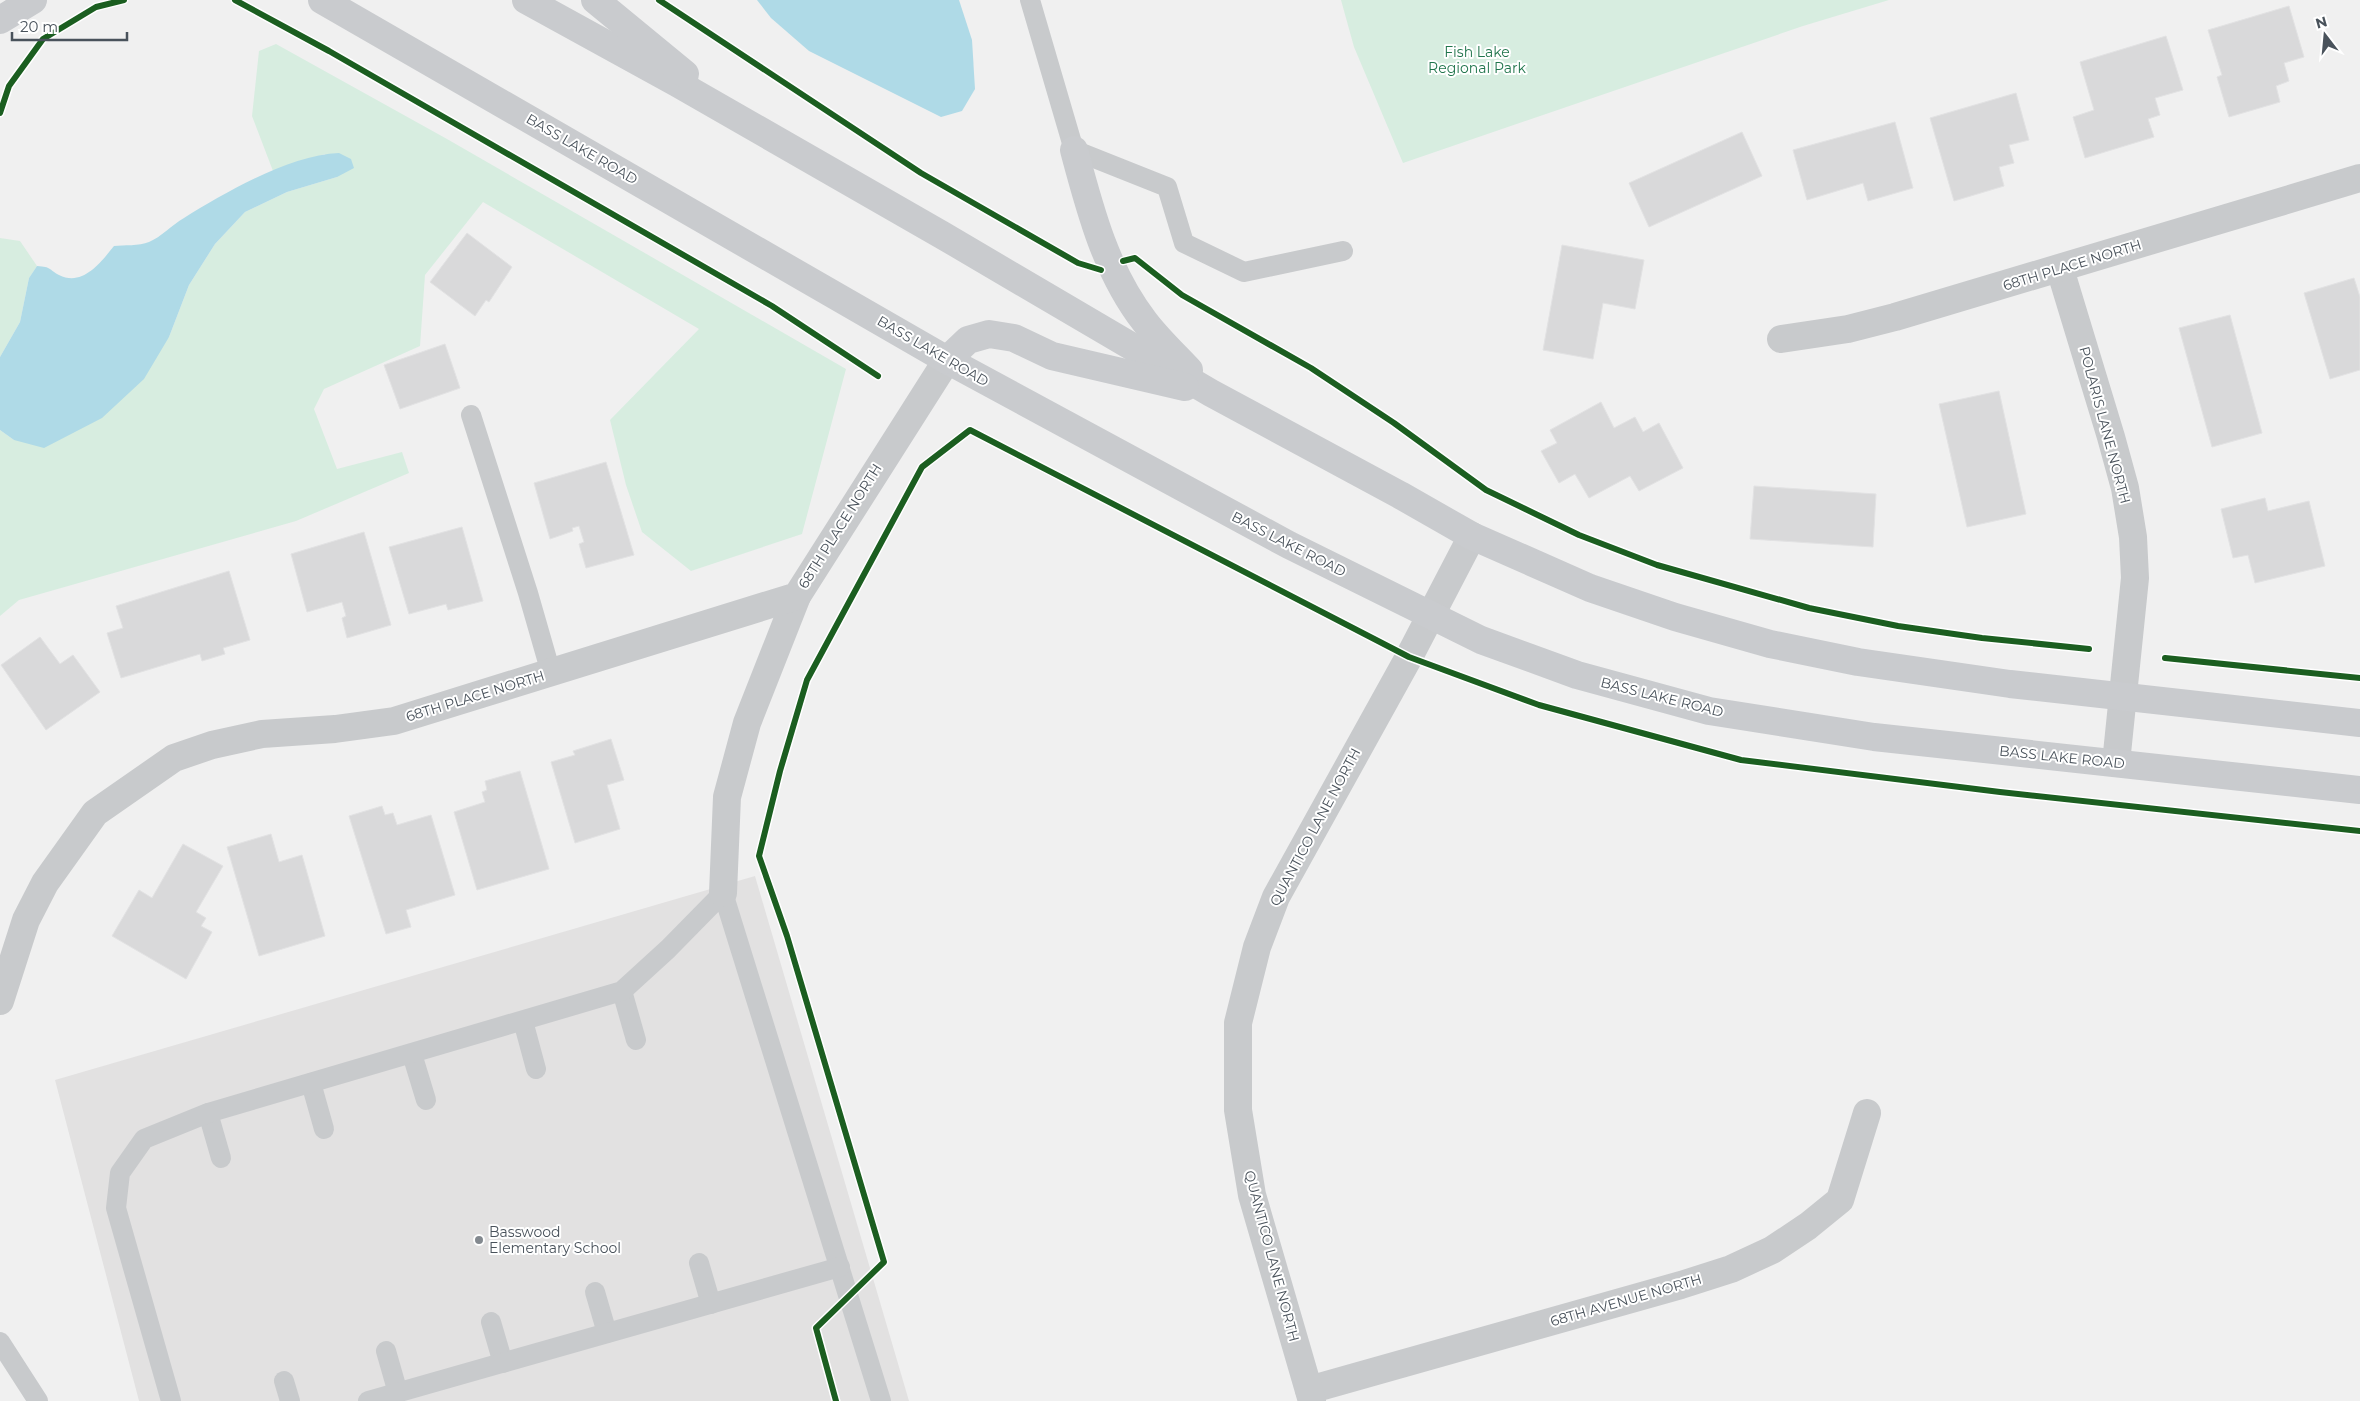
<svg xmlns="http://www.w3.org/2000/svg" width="2360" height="1401" font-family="Montserrat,sans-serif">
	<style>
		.education { fill: #e2e1e1 }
		.green { fill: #d7ede0 }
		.water { fill: #afdae7 }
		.building { fill: #d9d9da; stroke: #e2e2e3 }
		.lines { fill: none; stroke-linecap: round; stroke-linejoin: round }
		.lane { stroke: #c8cacc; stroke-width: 20 }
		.street { stroke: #c8cacc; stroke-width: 28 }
		.secondary { stroke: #c9cbce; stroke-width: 28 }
		.cycleway-casing { stroke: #fff; stroke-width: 9 }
		.cycleway { stroke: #1b5e20; stroke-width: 6 }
		.poi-dot { fill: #83898f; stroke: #fff; stroke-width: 2 }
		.labels { text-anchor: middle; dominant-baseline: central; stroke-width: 4; stroke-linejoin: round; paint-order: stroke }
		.park-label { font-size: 14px; fill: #20754c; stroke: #fff }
		.street-label { font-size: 14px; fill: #49525b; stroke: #fff }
		.poi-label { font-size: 14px; fill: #49525b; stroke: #fff; text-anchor: start }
	</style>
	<rect width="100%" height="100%" fill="#f0f0f0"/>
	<path class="education" d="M755,876L909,1401H139L55,1080Z"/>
	<g class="green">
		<path d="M1341,0H1889L1803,26L1403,163L1354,47Z"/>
		<path d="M276,44L447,139L846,369L802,534L691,571L642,532L626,485L610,420L699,329L483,202L425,275L420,346L324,389L314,409L337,469L402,452L409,473L296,521L19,600L0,616V430L14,440L169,337L189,285L215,244L245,212L287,192L337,177L325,154L273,171L252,116L259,51Z"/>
		<path d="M0,238L20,241L37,266L29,278L20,322L0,357Z"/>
	</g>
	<g class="water">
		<path d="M757,0H959L972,40L975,89L962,111L941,117L809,51L771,18Z"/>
		<path d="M339,153L351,159L354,168L337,177L287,192L245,212L215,244L189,285L169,337L144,379L102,418L44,448L14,440L0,430V357L20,322L29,278L37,266C52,267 48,269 59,275C83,287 101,262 114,246C124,245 139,246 149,242C161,237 172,225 184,218C226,192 290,155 339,153Z"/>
	</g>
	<g class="building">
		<path d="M2289,6L2304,57L2284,63L2289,81L2276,86L2280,102L2229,117L2217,77L2222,75L2208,30Z"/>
		<path d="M2166,36L2183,90L2155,98L2160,115L2148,119L2154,137L2085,158L2073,117L2094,110L2080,62Z"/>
		<path d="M2016,93L2029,140L2009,145L2014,163L1999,167L2004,186L1954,201L1930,118Z"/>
		<path d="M1895,122L1913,188L1868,201L1863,183L1807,200L1793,150Z"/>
		<path d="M1742,132L1762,176L1649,227L1629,183Z"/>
		<path d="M467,233L512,267L489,302L486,300L475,316L430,282Z"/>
		<path d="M1562,245L1644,260L1635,309L1603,303L1593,359L1543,350Z"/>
		<path d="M2354,278L2360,297V370L2330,379L2304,293Z"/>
		<path d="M2230,315L2262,433L2212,447L2179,328Z"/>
		<path d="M445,344L460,388L400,409L384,365Z"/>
		<path d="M1999,391L2026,514L1967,527L1939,404Z"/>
		<path d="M1601,402L1614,428L1635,417L1643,432L1659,423L1683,468L1639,491L1630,476L1589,498L1575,474L1559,483L1541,451L1557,443L1550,430Z"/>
		<path d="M606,462L634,555L586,568L579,544L584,542L579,526L572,528L573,531L550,539L534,483Z"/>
		<path d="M1754,486L1876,494L1873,547L1750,539Z"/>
		<path d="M2265,498L2268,511L2309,501L2325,566L2255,583L2248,555L2233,558L2221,509Z"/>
		<path d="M462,527L483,601L448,610L446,604L409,614L389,547Z"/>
		<path d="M364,532L391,625L347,638L342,618L346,616L342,602L307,612L291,554Z"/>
		<path d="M229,571L250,640L223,648L225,654L202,661L200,654L121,678L107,633L123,628L116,606Z"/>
		<path d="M40,637L60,664L73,655L100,692L46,730L1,665Z"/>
		<path d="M611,739L624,780L607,785L620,829L575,843L551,762L575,755L573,751Z"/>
		<path d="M520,771L549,869L477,890L454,812L485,802L482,792L487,790L485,781Z"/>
		<path d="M382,806L385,815L393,813L397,825L431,815L455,895L406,910L411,927L386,934L349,816Z"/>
		<path d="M271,834L279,862L302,855L325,936L259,956L227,847Z"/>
		<path d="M183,844L223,866L196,912L206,918L201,926L212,932L186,979L112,936L139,890L152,898Z"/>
	</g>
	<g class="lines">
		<g class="lane">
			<path d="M1030,0L1074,150L1167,187L1184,243L1244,272L1343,251"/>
			<path d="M471,415L528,593L551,673"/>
			<path d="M622,991L636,1040"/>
			<path d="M523,1021L536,1069"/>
			<path d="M412,1054L426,1100"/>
			<path d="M311,1083L324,1129"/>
			<path d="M208,1113L221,1158"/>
			<path d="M699,1263L711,1304"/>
			<path d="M595,1292L607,1333"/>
			<path d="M491,1322L503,1363"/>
			<path d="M0,1342L38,1401"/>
			<path d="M386,1351L398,1393"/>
			<path d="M284,1381L290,1401"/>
			<path d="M171,1401L116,1208L120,1173L144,1139L208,1113L622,991L668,949L723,893L881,1401"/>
			<path d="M368,1401L840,1267"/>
		</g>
		<g class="street">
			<path d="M2060,269L2111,437L2125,488L2133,537L2135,578L2116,763"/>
			<path d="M1781,339L1848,329L1895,317L2360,178"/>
			<path d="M723,893L727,797L747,723L797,596"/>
			<path d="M0,1001L26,920L45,883L95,813L174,758L212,745L262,734L335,729L394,721L797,596L947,360"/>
			<path d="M1309,1390L1681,1285L1731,1269L1772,1250L1808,1226L1840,1200L1867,1113"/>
			<path d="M1312,1401L1252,1195L1238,1110V1023L1257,947L1276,897L1409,657L1472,536"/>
		</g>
		<g class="secondary">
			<path d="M322,0L947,360L1289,545L1481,640L1577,675L1709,711L1874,737L2360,790"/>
			<path d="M526,0L677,83L942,235L1211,393L1400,495L1472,536L1590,588L1675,617L1770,644L1858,662L2010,684L2360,723"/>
			<path d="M595,0L685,74"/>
			<path d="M0,20L33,0"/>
			<path d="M1074,150C1090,210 1106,272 1145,322C1158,339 1174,354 1189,370"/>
			<path d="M947,360L968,340L989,334L1014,338L1052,356L1185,387"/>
		</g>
		<defs>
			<g id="cycleway">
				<path d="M235,0L329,51L772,306L878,376"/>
				<path d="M659,0L921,173L1078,263L1101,270"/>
				<path d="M0,113L9,86L43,39L96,7L124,0"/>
				<path d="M1123,261L1135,258L1182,295L1311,368L1394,423L1486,490L1579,535L1657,565L1809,608L1898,626L1982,638L2089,649"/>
				<path d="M2165,658L2360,678"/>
				<path d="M836,1401L816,1328L884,1262L787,936L759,856L780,771L807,680L922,467L970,430L1409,657L1539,705L1741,760L2000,792L2360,831"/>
			</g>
		</defs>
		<use href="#cycleway" class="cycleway-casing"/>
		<use href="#cycleway" class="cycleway"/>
	</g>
	<circle class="poi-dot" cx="479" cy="1240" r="5"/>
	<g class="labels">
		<g class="park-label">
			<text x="1477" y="52">Fish Lake<tspan x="1477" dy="16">Regional Park</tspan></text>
		</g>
		<g class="street-label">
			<text transform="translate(582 149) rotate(30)">BASS LAKE ROAD</text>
			<text transform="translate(2072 265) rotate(-17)">68TH PLACE NORTH</text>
			<text transform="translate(933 351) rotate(30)">BASS LAKE ROAD</text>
			<text transform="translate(2105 425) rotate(75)">POLARIS LANE NORTH</text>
			<text transform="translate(840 526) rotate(-58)">68TH PLACE NORTH</text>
			<text transform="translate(1289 544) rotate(27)">BASS LAKE ROAD</text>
			<text transform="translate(475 696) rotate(-17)">68TH PLACE NORTH</text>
			<text transform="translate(1662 697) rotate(14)">BASS LAKE ROAD</text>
			<text transform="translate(2062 757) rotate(6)">BASS LAKE ROAD</text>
			<text transform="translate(1315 827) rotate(-62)">QUANTICO LANE NORTH</text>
			<text transform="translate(1272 1256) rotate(75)">QUANTICO LANE NORTH</text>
			<text transform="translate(1626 1300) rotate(-16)">68TH AVENUE NORTH</text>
		</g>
		<g class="poi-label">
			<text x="489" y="1232">Basswood<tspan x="489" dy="16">Elementary School</tspan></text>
		</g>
	</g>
	<g transform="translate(2325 35) rotate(344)" stroke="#ffffff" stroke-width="4" paint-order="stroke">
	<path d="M0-4L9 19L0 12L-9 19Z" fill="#49525b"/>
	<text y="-8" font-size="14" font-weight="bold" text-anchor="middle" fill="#49525b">N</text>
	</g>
	<path d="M12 32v8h115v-8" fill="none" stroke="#49525b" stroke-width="2.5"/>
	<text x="20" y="32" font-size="15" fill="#49525b" stroke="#ffffff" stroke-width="4" paint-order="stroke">20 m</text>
</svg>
